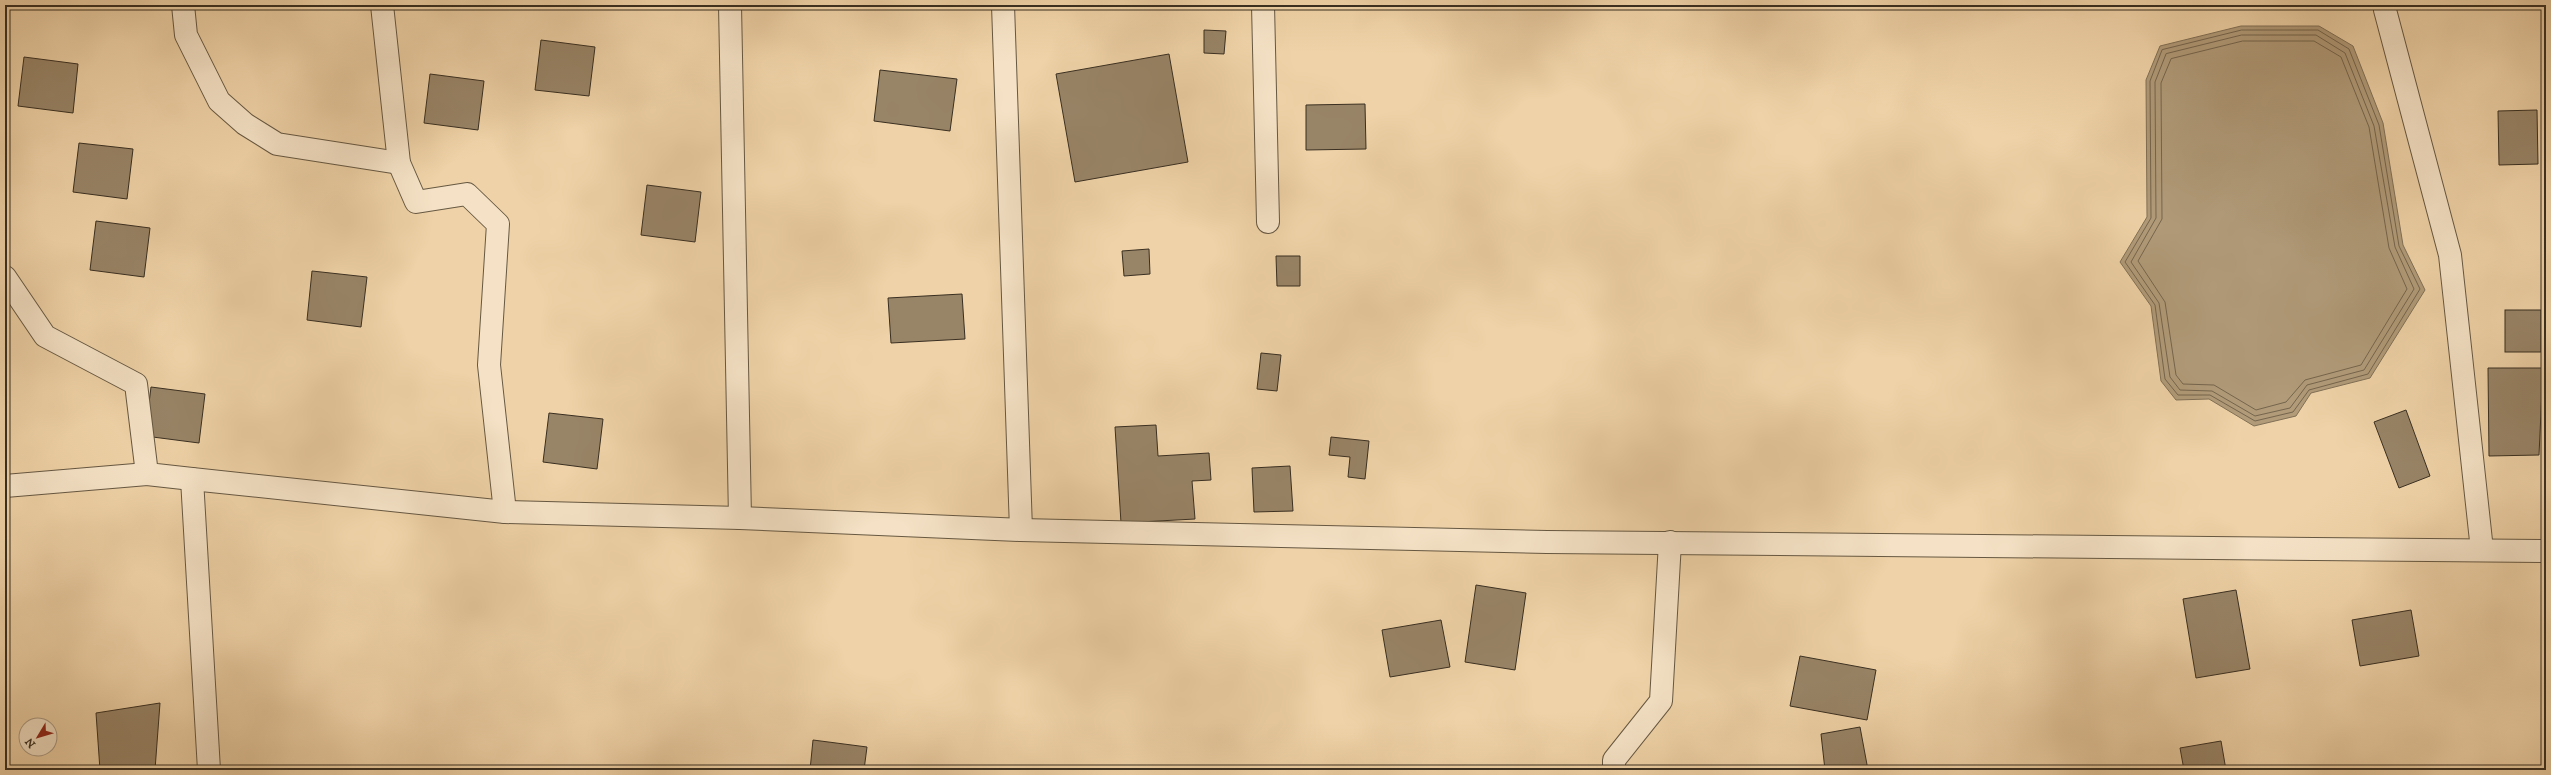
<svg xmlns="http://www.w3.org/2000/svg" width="2551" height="775" font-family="'IM FELL DW Pica',serif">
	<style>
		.water { fill: #b19b79; stroke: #817056 }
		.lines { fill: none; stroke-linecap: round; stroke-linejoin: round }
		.shore { stroke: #75654d; stroke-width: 1 }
		.building { fill: #988467; stroke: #392f21 }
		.street-casing { stroke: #665842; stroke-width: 24 }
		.street { stroke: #f5e2c6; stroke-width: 22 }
	</style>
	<rect width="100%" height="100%" fill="#efd2a7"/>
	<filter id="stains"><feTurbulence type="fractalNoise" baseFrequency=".005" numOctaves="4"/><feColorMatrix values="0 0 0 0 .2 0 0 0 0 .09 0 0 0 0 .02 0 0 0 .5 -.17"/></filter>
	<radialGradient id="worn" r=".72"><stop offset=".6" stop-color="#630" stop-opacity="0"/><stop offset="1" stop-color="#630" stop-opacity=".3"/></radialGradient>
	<path class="water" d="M2241,26H2319L2353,46L2383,123L2403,245L2425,290L2370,378L2311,393L2296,416L2254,426L2209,399L2176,400L2161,381L2151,306L2120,262L2147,217L2146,80L2160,46Z"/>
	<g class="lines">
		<g class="shore">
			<path d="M2242,30H2318L2349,49L2379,125L2399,246L2420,289L2368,374L2309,390L2293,412L2255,421L2210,395H2178L2165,379L2155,305L2125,262L2151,218L2150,81L2162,50Z"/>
			<path d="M2242,35H2316L2345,53L2374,126L2395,247L2414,289L2364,370L2307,385L2290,408L2255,416L2212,391L2180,390L2170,377L2159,303L2131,262L2156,218L2155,82L2166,54Z"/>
			<path d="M2243,41H2314L2341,57L2369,127L2389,248L2407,289L2361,365L2305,380L2286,402L2256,410L2214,385L2183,384L2176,375L2165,302L2138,261L2162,219L2161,83L2171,59Z"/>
		</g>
	</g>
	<g class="building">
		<path d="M1204,30L1226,31L1224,54L1204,53Z"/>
		<path d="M541,40L595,47L589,96L535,90Z"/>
		<path d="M1169,54L1188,162L1075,182L1056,74Z"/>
		<path d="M24,57L78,64L73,113L18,106Z"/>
		<path d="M880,70L957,79L950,131L874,121Z"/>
		<path d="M430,74L484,81L478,130L424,123Z"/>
		<path d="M1365,104L1366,149L1306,150V105Z"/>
		<path d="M2537,110L2538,164L2499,165L2498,111Z"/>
		<path d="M79,143L133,149L127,199L73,192Z"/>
		<path d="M647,185L701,192L695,242L641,235Z"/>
		<path d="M96,221L150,228L144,277L90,270Z"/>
		<path d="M1149,249L1150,274L1124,276L1122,251Z"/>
		<path d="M1276,256H1300V286H1277Z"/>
		<path d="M312,271L367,277L361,327L307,320Z"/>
		<path d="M962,294L965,339L891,343L888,298Z"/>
		<rect x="2505" y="310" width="36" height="42"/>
		<path d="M1261,353L1281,355L1277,391L1257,389Z"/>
		<path d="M2488,368H2543L2539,455L2489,456Z"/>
		<path d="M151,387L205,394L199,443L145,436Z"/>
		<path d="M2406,410L2430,476L2399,488L2374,422Z"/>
		<path d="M549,413L603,419L597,469L543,462Z"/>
		<path d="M1156,425L1158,456L1209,453L1211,480L1192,481L1195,519L1121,523L1115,427Z"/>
		<path d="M1331,437L1369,441L1365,479L1348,477L1350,457L1329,455Z"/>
		<path d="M1290,466L1293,511L1254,512L1252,468Z"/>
		<path d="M1476,585L1526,593L1515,670L1465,662Z"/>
		<path d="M2236,590L2250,669L2196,678L2183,599Z"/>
		<path d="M2411,610L2419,656L2360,666L2352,620Z"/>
		<path d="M1441,620L1450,667L1390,677L1382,630Z"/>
		<path d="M1800,656L1876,670L1867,720L1790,706Z"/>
		<path d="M160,703L155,770H100L96,713Z"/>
		<path d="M1860,727L1868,770H1825L1821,734Z"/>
		<path d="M813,740L867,747L864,770H810Z"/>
		<path d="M2221,741L2226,770H2184L2180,748Z"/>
	</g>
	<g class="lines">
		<defs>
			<g id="street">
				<path d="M183,5L186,35L219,101L245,124L277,144L399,163"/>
				<path d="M382,5L399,163L416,202L467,194L498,224L489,365L505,512"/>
				<path d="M730,5L740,518"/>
				<path d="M1003,5L1021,530"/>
				<path d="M1263,5L1268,222"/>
				<path d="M2386,5L2385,10L2450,255L2482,550"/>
				<path d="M5,277L45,336L136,384L147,474L192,479L505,512L740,518L1021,530L1547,542L2546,551"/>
				<path d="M192,479L209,770"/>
				<path d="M5,486L147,474"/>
				<path d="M1614,770V760L1661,701L1670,542"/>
			</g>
		</defs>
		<use href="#street" class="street-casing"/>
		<use href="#street" class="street"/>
	</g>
	<rect width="2551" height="775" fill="none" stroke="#efd2a7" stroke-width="20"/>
	<rect x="6" y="6" width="2539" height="763" fill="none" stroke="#392f21" stroke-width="2"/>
	<rect x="10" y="10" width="2531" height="755" fill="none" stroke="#392f21"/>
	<g transform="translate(38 737) rotate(232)"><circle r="19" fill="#f5e2c6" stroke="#aa9a84"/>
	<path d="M0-3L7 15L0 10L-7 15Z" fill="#8f2418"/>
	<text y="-6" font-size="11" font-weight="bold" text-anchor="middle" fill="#392f21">N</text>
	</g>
	<rect width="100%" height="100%" filter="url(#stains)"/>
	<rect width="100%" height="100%" fill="url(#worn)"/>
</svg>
